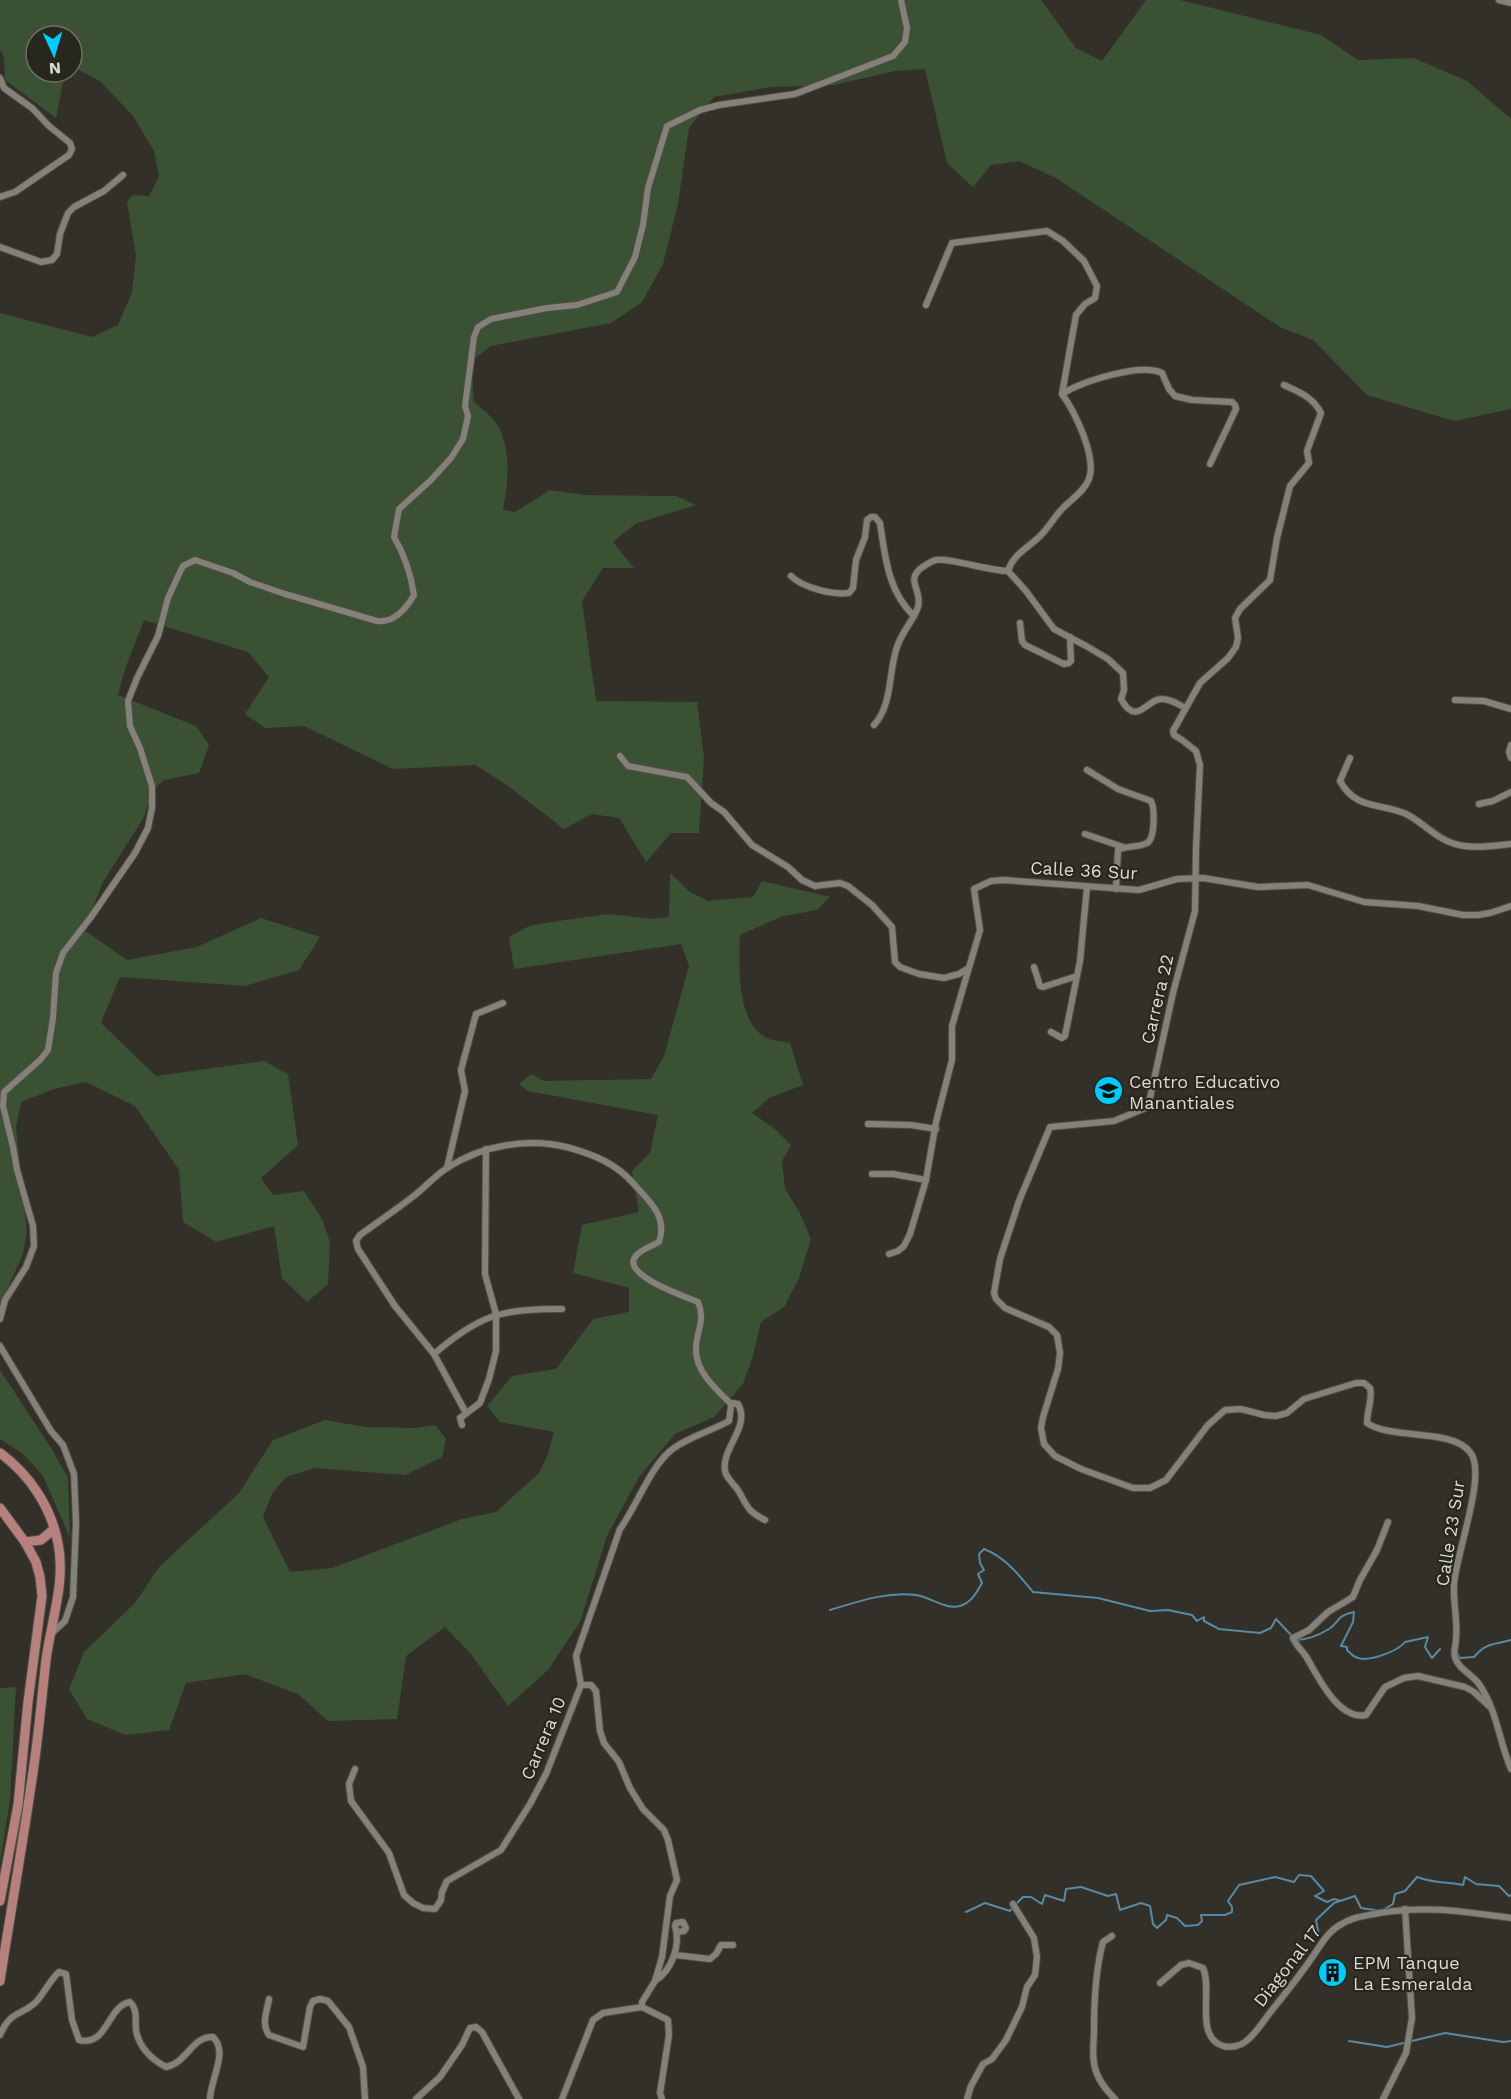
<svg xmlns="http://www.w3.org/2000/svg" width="1511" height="2099" font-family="'Work Sans',sans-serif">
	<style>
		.green { fill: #3a5233 }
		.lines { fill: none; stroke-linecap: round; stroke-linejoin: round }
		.stream { stroke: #5a8aa3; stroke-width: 2 }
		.street-casing { stroke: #504e48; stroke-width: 8 }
		.primary-casing { stroke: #504e48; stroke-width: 11 }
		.street { stroke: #848278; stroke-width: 6 }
		.primary { stroke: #b6807c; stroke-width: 9 }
		.labels { text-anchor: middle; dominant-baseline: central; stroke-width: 4.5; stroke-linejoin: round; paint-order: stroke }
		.street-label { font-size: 18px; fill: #dbdad4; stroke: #28271e }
		.poi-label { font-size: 18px; fill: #dbdad4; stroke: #28271e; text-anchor: start }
	</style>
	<rect width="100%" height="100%" fill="#323028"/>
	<g class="green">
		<path d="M0,0H1041L1076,48L1102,61L1146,0H1180L1321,35L1358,60L1414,58L1467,81L1511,119V409L1454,421L1367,395L1313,340L1280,327L1056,178L1019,161L991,165L973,187L947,163L925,69L895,71L834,85L771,87L714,97L689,128L678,204L663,264L642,302L611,323L491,346L471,361L474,402C482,409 493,417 498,426C512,452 508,483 503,510L515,512L550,490L585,495L676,496L696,505L635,524L613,542L634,568H603L582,601L596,701L697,702L704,758L699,833H671L646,862L619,818L592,814L564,829L504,783L475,765L393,769L304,726L265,728L245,714L269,677L248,652L144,620L125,669L118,695L196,726L209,745L199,773L164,780L152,791L144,817L103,882L84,930L127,960L197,947L261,918L320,937L299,970L245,986L120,977L101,1023L156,1076L264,1061L288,1074L298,1145L261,1178L273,1195L304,1191L322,1219L330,1242L328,1284L307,1302L282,1278L274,1226L216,1242L183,1222L179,1170L135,1106L86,1082L54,1089L21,1102L16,1127L27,1232L23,1254L0,1305V313L92,337L118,325L132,292L136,256L127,202L132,195L149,196L159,176L154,151L133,116L100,81L72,66V36H36V72H65L56,118L5,80L4,57L0,50Z"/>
		<path d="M670,873L690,892L708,901L753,897L762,881L830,897L817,910L783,916L740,935C739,964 736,1017 763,1036C770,1041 783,1041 790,1043L803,1085L769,1098L752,1113L775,1129L791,1145L782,1161L785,1189L799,1211L811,1239L799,1278L784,1307L761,1322L753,1356L743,1384L714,1417L675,1434L639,1477L607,1536L580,1622L548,1670L508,1706L471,1654L445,1627L406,1656L397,1719L328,1721L298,1694L245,1674L186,1683L169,1730L125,1735L87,1719L69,1689L84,1652L135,1603L159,1567L239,1493L273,1440L325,1420L366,1427L415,1428L435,1425L446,1439L442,1457L405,1475L315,1468L286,1477L272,1494L263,1517L290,1572L332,1568L462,1519L496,1512L539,1473L548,1454L554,1432L500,1422L487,1406L512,1376L556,1369L593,1319L629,1312V1288L573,1273L582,1225L639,1212L632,1171L650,1153L658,1115L528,1091L519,1084L531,1074L544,1081L651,1079L664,1056L689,966L681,944L514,969L509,937L529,926L565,920L609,914L653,919L669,917Z"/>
		<path d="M0,1370L53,1451L68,1478L70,1538L43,1476L23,1454L0,1439Z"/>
		<path d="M16,1687L10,1800L0,1863V1688Z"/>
	</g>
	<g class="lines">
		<g class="stream">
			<path d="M830,1610C857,1602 887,1591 916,1595C930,1597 946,1610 960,1606C972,1602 976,1593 982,1583L978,1574L984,1570L980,1563L979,1554L984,1549C1005,1557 1019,1575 1033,1592L1098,1598L1150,1611L1168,1610L1192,1615L1197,1621L1204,1617V1621L1219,1629L1260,1633L1271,1628L1276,1619L1292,1636"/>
			<path d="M1296,1640C1308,1640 1319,1635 1329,1629C1340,1622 1335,1616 1354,1612L1353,1622L1341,1646L1347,1647V1650C1352,1655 1356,1659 1363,1659C1375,1659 1398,1651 1405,1642L1428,1637L1425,1647L1432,1658L1440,1649"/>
			<path d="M1457,1653L1460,1658L1474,1657C1487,1642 1494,1645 1511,1640"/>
			<path d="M1016,1904L1023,1897H1031L1042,1904L1045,1895L1064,1901L1066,1889L1081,1887L1108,1896L1116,1894L1120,1910L1141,1903L1150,1906L1153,1924L1157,1928L1166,1920L1167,1915L1177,1918L1185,1926L1198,1925L1202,1921L1201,1915H1225L1232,1912V1907L1228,1901L1239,1885L1275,1877L1294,1882L1299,1875L1311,1876L1324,1891L1315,1896L1327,1902L1334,1899L1341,1901"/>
			<path d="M966,1912L985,1903L1010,1911L1012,1908"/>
			<path d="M1319,1936L1316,1920L1334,1903L1355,1896L1361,1908L1381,1911L1393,1904L1395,1894L1405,1891L1417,1877C1432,1883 1447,1882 1463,1885L1465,1877L1476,1884L1499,1886L1509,1896L1511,1895"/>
			<path d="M1349,2041L1387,2047L1445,2033L1503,2042L1511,2041"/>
		</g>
		<defs>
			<g id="street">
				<path d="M1499,0L1511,3"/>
				<path d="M0,78L4,88L32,108L49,126L70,143L72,149L69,155L15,192L0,197"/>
				<path d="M0,247L41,262L52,260L57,254L60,234L68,213L74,207L104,191L123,175"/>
				<path d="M926,305L952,243L1047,231L1063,241L1084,261L1097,286L1095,298L1085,304L1076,315L1062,394C1075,412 1097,457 1089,479C1084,492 1070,500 1061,510C1053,519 1047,530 1038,538C1026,549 1013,555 1008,571L1026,591L1054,629L1088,647L1108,659L1123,673L1124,690L1121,699C1137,728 1147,698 1162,699C1171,699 1178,704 1185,708"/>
				<path d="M1284,385C1299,392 1313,397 1321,413L1307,451L1309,463L1290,486L1277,538L1270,580L1240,609L1235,618L1238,638L1236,647L1228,658L1200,683L1173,731L1174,735L1182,740L1196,751L1200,765L1196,849L1195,911L1173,993L1148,1107L1114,1121L1050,1127L1019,1201L1000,1259L994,1293L996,1299L1005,1308L1049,1327L1057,1335L1060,1353L1058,1369L1043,1417L1041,1428L1044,1444L1055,1456L1081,1469L1133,1488H1150L1166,1480L1208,1425L1225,1410L1241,1409L1264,1415L1276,1416L1287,1413L1304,1399L1356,1383H1364L1370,1388C1373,1399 1367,1410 1367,1423C1392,1440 1451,1428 1470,1452C1488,1473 1455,1556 1454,1585C1453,1603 1458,1621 1456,1639C1456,1646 1453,1651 1455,1657C1458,1669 1472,1674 1479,1684C1497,1710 1499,1741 1511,1769"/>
				<path d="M1062,394C1081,382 1141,362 1162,373L1169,389L1175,396L1192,400L1232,402L1235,405L1236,409L1210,464"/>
				<path d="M791,576C803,588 833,595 849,593L853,588L856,560L865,537L867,520L871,517H875L880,523C885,556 888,592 914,616"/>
				<path d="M1020,623L1022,641L1025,645L1064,664L1069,663L1071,661L1070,637"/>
				<path d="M1455,700L1484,701L1511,709"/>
				<path d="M874,725C893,704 888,673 897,647C901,633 915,618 918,607C923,589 903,580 924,566C928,564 931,561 936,560C946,557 990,571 1008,571"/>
				<path d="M1511,745L1509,752L1511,758"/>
				<path d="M620,756L628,766L687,777L711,803L724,812L752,845L788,867L802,880L815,886L840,883L848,886L872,905L892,927L895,962L900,967L919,974L944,978L959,974L967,969"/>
				<path d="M1350,758L1340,781C1355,809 1378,803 1404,813C1422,821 1436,839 1455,844C1472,849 1494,846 1511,844"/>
				<path d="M1087,770L1118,789L1151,801C1155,809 1155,839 1147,843C1138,848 1127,845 1118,850L1116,889"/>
				<path d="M1479,804L1493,801L1511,792"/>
				<path d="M1085,834L1123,847"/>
				<path d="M1034,967L1040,986L1043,987L1077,976"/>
				<path d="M1051,1032L1062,1038L1065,1036L1080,961L1087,887"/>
				<path d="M868,1124L911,1125L936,1129"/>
				<path d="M447,1168L465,1091L461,1070L476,1014L503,1003"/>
				<path d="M872,1174H893L926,1180"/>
				<path d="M889,1254L898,1251L904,1246L910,1234L926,1180L936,1122L952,1060V1026L980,930L974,889L991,881L1003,880L1139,890L1177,879L1203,878L1258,887L1308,885L1364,902L1418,906L1463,915H1478L1490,913L1511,906"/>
				<path d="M0,1319L5,1300L26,1267L34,1246L33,1226L17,1170L13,1147L3,1106L4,1092L40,1060L48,1050L53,1018L56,973L63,953L91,917L135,853L148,828L152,808V786L140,748L130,726L128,701L137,678L158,636L168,598L180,572L183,566L195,560L233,573L250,582L285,594L377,621C394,623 406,609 414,595C411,575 404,554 394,537L399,509L431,480L451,458L463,439L468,416L465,406L474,337L478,327L491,319L547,308L577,305L617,292L635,257L643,225L648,188L667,126L700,110L719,105L795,94L893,56L905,42L907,28L901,0"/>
				<path d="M0,1346L51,1431L63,1445L74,1474L76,1523L73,1597L65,1621L51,1634"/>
				<path d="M434,1354C479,1315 503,1308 562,1309"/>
				<path d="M466,1413L434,1354L395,1306L358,1249L356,1241L360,1235C378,1222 397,1209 415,1195C426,1186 436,1175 447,1168C482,1145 529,1137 570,1148C595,1155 616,1164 633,1183C649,1201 668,1216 659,1242C652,1246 639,1250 635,1257C622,1275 686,1297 698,1302C706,1320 696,1332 696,1349C695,1371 717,1390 731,1404"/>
				<path d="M462,1425L460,1418L480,1403L489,1379L496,1351V1314L485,1274L486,1149"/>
				<path d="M1388,1522L1377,1550L1360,1580L1353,1597L1328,1612L1309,1630L1293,1638C1296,1646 1303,1651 1307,1658C1318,1677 1339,1721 1366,1715L1385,1687L1404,1678L1418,1676L1465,1687L1474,1692L1489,1706"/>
				<path d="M581,1685L576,1656L620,1529C637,1506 651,1464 674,1448C691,1436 711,1431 729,1421L731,1406L733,1403L738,1404C751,1427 721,1448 725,1471C726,1478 734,1484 738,1490C748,1507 747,1511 765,1520"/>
				<path d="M581,1685H591L596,1691L600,1731L604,1743L619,1762L630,1788L643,1809L664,1830L668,1840L677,1880L670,1896L662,1957L655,1981L642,2002V2007L668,2020L669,2035L660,2093L662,2099"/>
				<path d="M355,1769L349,1784L351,1801L389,1853L404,1895L413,1903L423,1908L435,1909L441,1900L442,1892L447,1881L501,1850L530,1804L546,1774L581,1685"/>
				<path d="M1112,1936L1103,1942C1095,1971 1094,2002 1094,2031C1094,2042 1092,2053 1094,2063C1096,2078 1105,2089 1115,2099"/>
				<path d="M675,1955L710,1959L716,1954L721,1945H733"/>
				<path d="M655,1981C672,1970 681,1945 675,1926L676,1923L683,1922L686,1928L684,1931L677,1932"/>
				<path d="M1160,1983L1181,1965L1189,1963L1203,1968C1213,1989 1194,2037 1223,2046C1230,2048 1240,2046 1245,2042C1255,2035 1262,2023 1269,2014C1283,1996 1298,1978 1311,1959C1319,1948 1327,1932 1340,1925C1352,1917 1365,1916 1379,1913C1426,1905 1465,1912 1511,1918"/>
				<path d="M269,1999C267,2011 261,2024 269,2035L303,2047L310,2007L313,2001L320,1999L328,2001L349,2027L363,2067L365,2099"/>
				<path d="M0,2035C11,2010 19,2017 35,2003C44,1994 49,1981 59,1972L66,1974L72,2020L79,2040C108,2047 107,2006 130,2002C138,2010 135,2020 136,2030C139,2047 151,2059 166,2067C187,2063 192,2036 213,2037C229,2052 210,2080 210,2099"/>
				<path d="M416,2099L440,2077L462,2045L470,2028L476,2027L482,2032L519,2099"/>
				<path d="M562,2099L593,2020L603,2013L642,2007"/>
				<path d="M967,2099L971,2086L983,2064L992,2059L1006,2040L1022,2007L1027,1987L1035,1975L1037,1957L1034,1938L1013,1904"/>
				<path d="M1383,2099L1406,2053L1412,2018L1405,1909"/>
			</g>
			<g id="primary">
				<path d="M0,1453C30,1475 51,1507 58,1543C66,1582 51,1621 46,1660C42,1695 39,1730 34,1765C24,1837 11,1909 0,1981"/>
				<path d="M0,1508L25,1542L36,1562L40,1577L42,1596L28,1702L18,1805L0,1901"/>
				<path d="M25,1542L41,1540L54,1529"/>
			</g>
		</defs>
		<use href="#street" class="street-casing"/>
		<use href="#primary" class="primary-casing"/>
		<use href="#street" class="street"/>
		<use href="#primary" class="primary"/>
	</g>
	<defs>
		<symbol id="school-disc" viewBox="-11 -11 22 22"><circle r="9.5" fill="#00cbf9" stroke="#28271e"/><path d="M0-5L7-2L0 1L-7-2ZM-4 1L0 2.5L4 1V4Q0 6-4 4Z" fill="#111"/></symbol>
		<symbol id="building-disc" viewBox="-11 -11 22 22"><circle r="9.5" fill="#00cbf9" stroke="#28271e"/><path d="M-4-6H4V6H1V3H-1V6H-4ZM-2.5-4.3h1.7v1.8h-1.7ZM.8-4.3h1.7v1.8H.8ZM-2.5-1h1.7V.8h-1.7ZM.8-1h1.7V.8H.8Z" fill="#111"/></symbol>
	</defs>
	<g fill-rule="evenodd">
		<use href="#school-disc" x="1092" y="1074" width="33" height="33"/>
		<use href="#building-disc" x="1316" y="1956" width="33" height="33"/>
	</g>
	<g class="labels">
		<g class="street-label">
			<text transform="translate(1084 870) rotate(3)">Calle 36 Sur</text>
			<text transform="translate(1157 999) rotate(-77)">Carrera 22</text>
			<text transform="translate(1450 1533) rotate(-81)">Calle 23 Sur</text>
			<text transform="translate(543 1738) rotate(-67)">Carrera 10</text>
			<text transform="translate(1287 1966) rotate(-52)">Diagonal 17</text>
		</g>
		<g class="poi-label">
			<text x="1129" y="1081">Centro Educativo<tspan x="1129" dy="21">Manantiales</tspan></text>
			<text x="1353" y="1962">EPM Tanque<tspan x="1353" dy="21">La Esmeralda</tspan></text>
		</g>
	</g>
	<g transform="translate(54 54) rotate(176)"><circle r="28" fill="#28271e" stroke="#706f67" stroke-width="1.5"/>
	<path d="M0-4.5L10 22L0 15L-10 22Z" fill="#00cbf9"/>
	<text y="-9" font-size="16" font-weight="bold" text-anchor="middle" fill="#dbdad4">N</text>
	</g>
</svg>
